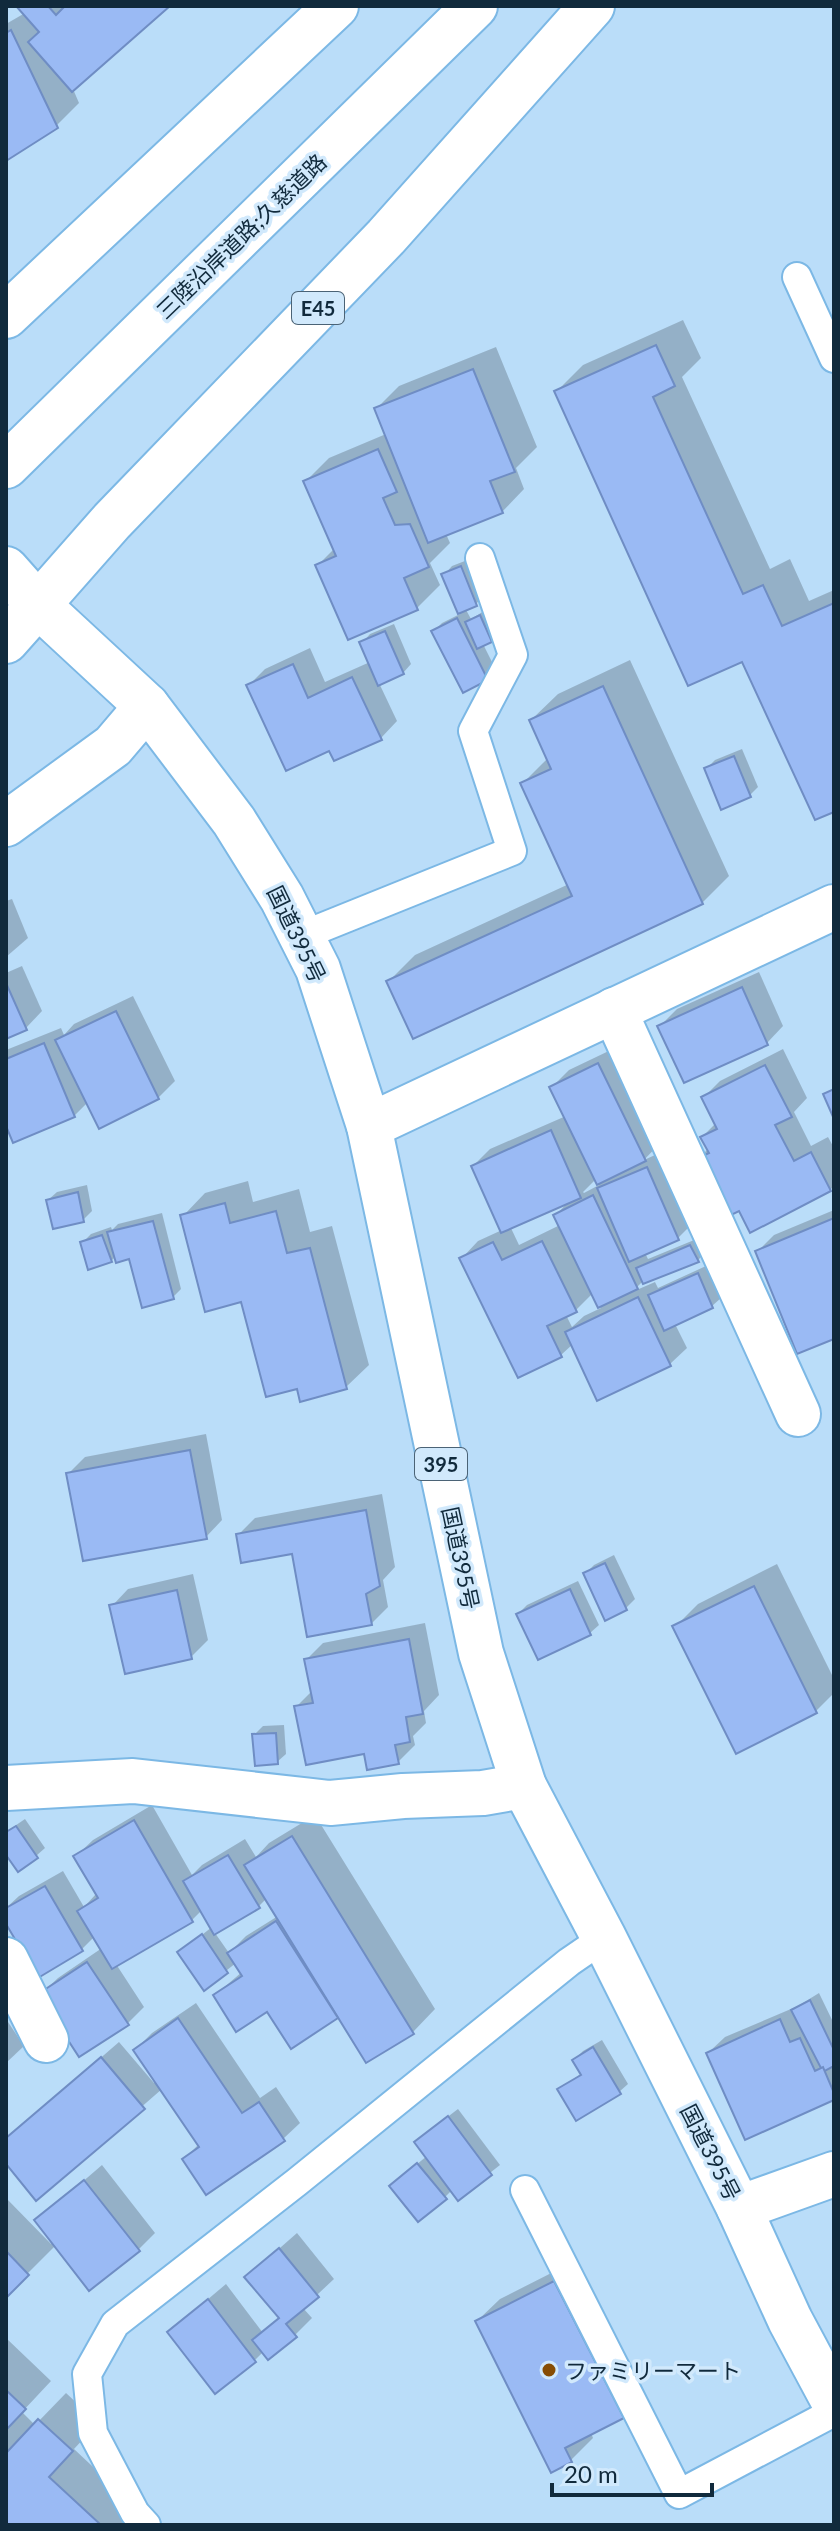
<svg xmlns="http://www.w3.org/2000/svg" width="840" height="2531" font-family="Lato,'Noto Sans JP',sans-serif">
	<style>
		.shadow { fill: #0003; fill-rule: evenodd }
		.building { fill: #9abaf4; stroke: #6f8dc4; stroke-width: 2 }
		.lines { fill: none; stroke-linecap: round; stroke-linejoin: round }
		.service-casing { stroke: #7cb8e5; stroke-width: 32 }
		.minor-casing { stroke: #7cb8e5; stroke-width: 48 }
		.trunk-casing { stroke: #7cb8e5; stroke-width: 48 }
		.motorway-casing { stroke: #7cb8e5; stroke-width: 48 }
		.service { stroke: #fff; stroke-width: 28 }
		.minor { stroke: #fff; stroke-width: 44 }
		.trunk { stroke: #fff; stroke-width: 44 }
		.motorway { stroke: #fff; stroke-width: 44 }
		.poi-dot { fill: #874d04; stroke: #d1e9fc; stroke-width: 3 }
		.labels { text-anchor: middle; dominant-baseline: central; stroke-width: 7; stroke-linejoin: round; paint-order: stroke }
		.shield { fill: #d1e9fc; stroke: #4b6376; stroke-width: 2 }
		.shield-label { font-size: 20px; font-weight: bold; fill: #112a3c }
		.street-label { font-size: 22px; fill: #112a3c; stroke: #d1e9fc }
		.poi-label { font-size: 22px; fill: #112a3c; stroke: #d1e9fc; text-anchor: start }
	</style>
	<rect width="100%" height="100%" fill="#baddf9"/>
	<g class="shadow">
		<path d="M18,6H167L73,89L79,103L56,126L6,159V24L25,13Z"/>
		<path d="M683,320L701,358L682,377L770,569L790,559L809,601L834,590V809L743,659L556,392L583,365Z"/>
		<path d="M496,347L537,447L516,468L524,489L502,512L446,534L450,543L430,563L440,585L417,608L349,637L318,565L335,548L306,481L329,458L386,434L376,409L399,386Z"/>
		<path d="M470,559L484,595L476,604L465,608L471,619L489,608L499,632L483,644L496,670L487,678L434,631L442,623L460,614L444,575L452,566Z"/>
		<path d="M394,624L411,664L403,673L379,683L397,721L381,738L330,749L248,686L265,669L310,648L325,682L370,662L362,643L370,634Z"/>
		<path d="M630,660L729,876L702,903L388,982L415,955L569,884L522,784L548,758L531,720L558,694Z"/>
		<path d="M742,749L758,787L750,795L706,769L715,760Z"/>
		<path d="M12,899L28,938L6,957V901Z"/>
		<path d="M22,966L42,1011L26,1028L6,1037V973Z"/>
		<path d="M759,972L783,1026L767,1043L660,1026L677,1009Z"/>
		<path d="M133,996L175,1081L158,1098L88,1102L74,1116L6,1121V1050L61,1028L64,1035L74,1024Z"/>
		<path d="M615,1048L661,1142L644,1160L664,1151L695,1221L678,1238L645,1253L648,1259L699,1238L706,1252L698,1260L642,1282L632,1292L655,1282L658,1288L706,1266L721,1298L712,1306L675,1324L687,1348L670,1364L573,1344L561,1355L462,1258L478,1241L502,1230L473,1166L490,1149L566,1116L552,1087L569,1070ZM596,1179L599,1185L584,1193L583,1192ZM570,1200L556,1215L560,1225L519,1245L510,1226ZM593,1293L601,1308L584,1316L572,1327L566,1315L576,1310Z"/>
		<path d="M783,1049L807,1098L794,1112L811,1146L828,1137L834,1148V1186L830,1190L740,1208L696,1161L708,1149L702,1137L716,1123L703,1098L720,1081Z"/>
		<path d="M248,1181L253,1202L299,1189L310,1232L332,1226L369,1365L346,1387L298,1386L183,1216L205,1193Z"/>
		<path d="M87,1185L92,1211L83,1220L48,1200L57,1192Z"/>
		<path d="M834,1210V1336L758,1251L774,1235Z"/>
		<path d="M162,1213L181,1289L172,1298L130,1257L116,1256L111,1261L82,1243L91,1234L111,1227L112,1230L118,1224Z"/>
		<path d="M206,1434L222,1520L206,1537L68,1474L85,1457Z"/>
		<path d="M382,1494L395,1567L383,1580L388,1607L371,1624L293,1552L238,1535L255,1518Z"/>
		<path d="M614,1555L635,1599L626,1608L606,1618L585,1574L594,1565Z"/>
		<path d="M777,1564L834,1679V1693L816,1711L675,1627L698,1604Z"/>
		<path d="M193,1574L208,1640L191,1657L112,1606L128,1589Z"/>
		<path d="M578,1581L599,1625L590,1633L518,1614L527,1605Z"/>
		<path d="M425,1623L439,1695L424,1711L426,1723L413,1736L415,1745L398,1762L365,1751L296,1707L312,1691L306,1660L323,1643Z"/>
		<path d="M284,1725L286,1754L277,1762L254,1735L263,1726Z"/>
		<path d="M152,1805L192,1875L202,1865L245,1839L256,1857L269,1843L315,1815L435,2009L413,2032L339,2015L268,2009L215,1995L242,1972L236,1963L204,1988L179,1953L212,1927L202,1910L192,1920L116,1964L144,2007L128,2023L41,1994L58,1978L102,1948L95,1936L82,1949L6,1920V1908L19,1896L63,1871L84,1907L96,1894L76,1856L93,1840ZM267,1898L278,1916L246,1936L229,1953L215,1933L259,1906Z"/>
		<path d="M25,1819L45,1848L36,1856L6,1851V1832Z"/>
		<path d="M819,1993L834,2024V2098L708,2053L725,2037L798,2006Z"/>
		<path d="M196,2003L260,2098L276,2087L300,2123L283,2139L184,2159L199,2144L162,2089L37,2198L6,2161V2140L119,2042L154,2083L157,2082L135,2050L152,2033Z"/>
		<path d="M6,2019L24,2046L6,2063Z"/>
		<path d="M602,2040L628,2084L619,2092L559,2090L582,2073L574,2060L583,2051Z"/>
		<path d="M458,2109L500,2165L458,2198L452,2190L445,2197L400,2178L427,2156L425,2134Z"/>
		<path d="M102,2165L155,2233L139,2249L89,2288L56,2245L6,2295V2198L51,2244L53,2242L37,2221Z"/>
		<path d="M297,2233L334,2279L303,2308L312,2318L295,2335L264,2351L255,2360L169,2332L226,2284L263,2333L280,2317L247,2277Z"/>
		<path d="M577,2260L645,2394L623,2417L591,2433L593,2438L571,2460L477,2321L500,2299Z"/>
		<path d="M6,2338L51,2381L22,2412L35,2425L66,2393L98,2423L74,2449L155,2525H6Z"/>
	</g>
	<g class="building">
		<path d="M16,6H48L56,15L65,6H170L72,92L28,42L39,32Z"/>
		<path d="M11,30L58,128L6,161V33Z"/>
		<path d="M656,345L675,386L653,397L743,594L763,585L782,626L834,603V812L815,820L742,662L688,686L554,391Z"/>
		<path d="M473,369L515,472L490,481L503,513L428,543L374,408Z"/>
		<path d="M378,449L397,492L383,498L395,525L410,524L429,567L404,578L418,610L348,640L315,565L336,556L303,481Z"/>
		<path d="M461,566L477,606L458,614L441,574Z"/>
		<path d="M480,615L492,642L477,649L465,622Z"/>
		<path d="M457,618L488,680L463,693L431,631Z"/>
		<path d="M385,631L404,674L378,686L359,642Z"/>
		<path d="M293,664L308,698L352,677L382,740L334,761L329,751L286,771L246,685Z"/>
		<path d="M603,686L703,904L413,1039L386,981L572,896L520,783L551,769L529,720Z"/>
		<path d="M734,756L751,797L721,810L704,768Z"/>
		<path d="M6,983L27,1030L6,1039Z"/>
		<path d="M742,987L768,1045L684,1083L657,1026Z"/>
		<path d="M116,1011L159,1099L99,1129L55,1040Z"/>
		<path d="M44,1043L75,1117L13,1143L6,1126V1059Z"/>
		<path d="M598,1063L646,1161L597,1185L549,1087Z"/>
		<path d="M765,1065L792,1117L775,1125L794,1161L811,1152L831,1191L750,1233L739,1211L723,1219L694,1160L709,1153L700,1137L717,1129L701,1097Z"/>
		<path d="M834,1089V1119L823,1094Z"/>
		<path d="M551,1130L581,1198L501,1233L471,1166Z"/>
		<path d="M647,1167L679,1240L629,1262L597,1188Z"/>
		<path d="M78,1192L84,1222L53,1229L46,1200Z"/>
		<path d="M593,1195L638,1289L598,1308L553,1215Z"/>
		<path d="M225,1203L230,1223L276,1211L287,1253L310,1248L347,1389L300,1402L297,1389L266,1397L241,1302L205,1312L180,1215Z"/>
		<path d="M834,1218V1339L797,1354L755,1251Z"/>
		<path d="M153,1221L174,1299L142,1308L129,1259L116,1263L107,1232Z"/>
		<path d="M102,1235L112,1262L88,1270L80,1242Z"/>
		<path d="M542,1241L577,1312L547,1326L562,1357L518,1378L459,1258L493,1242L502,1260Z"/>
		<path d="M690,1245L699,1262L643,1284L636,1268Z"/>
		<path d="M698,1273L713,1308L664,1331L648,1295Z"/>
		<path d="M638,1297L671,1366L597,1401L565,1332Z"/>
		<path d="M190,1450L207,1539L83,1561L66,1473Z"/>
		<path d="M366,1510L380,1586L366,1594L372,1625L307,1637L292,1554L241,1563L236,1534Z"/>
		<path d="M605,1563L627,1610L605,1621L583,1573Z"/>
		<path d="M754,1586L817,1713L736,1754L672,1626Z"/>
		<path d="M570,1589L591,1635L538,1660L516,1614Z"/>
		<path d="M177,1590L192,1659L125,1674L109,1605Z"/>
		<path d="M409,1639L423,1714L406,1717L410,1742L395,1745L399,1764L367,1770L364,1754L306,1765L294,1706L313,1703L304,1659Z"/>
		<path d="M276,1733L278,1764L255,1766L252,1734Z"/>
		<path d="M134,1820L193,1922L112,1969L77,1911L98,1898L73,1856Z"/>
		<path d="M16,1826L38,1858L18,1872L6,1855V1832Z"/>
		<path d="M292,1836L414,2034L366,2063L244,1865Z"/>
		<path d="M228,1855L260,1908L214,1935L183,1881Z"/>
		<path d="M45,1886L83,1951L38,1978L6,1924V1908Z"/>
		<path d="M276,1921L338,2018L291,2049L267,2012L236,2032L213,1995L242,1976L227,1953Z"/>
		<path d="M202,1934L228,1973L204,1991L177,1952Z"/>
		<path d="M87,1962L129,2025L79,2057L38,1994Z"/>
		<path d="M810,2000L834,2050V2066L823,2072L791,2010Z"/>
		<path d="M178,2018L242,2113L259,2102L285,2141L206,2195L182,2159L199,2147L133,2050Z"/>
		<path d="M780,2019L790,2042L800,2038L815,2071L823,2067L834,2093V2100L745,2140L706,2053Z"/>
		<path d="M593,2047L621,2094L576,2121L557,2089L581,2075L572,2060Z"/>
		<path d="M101,2057L145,2109L36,2201L6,2164V2138Z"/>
		<path d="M448,2116L492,2175L458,2201L414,2142Z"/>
		<path d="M417,2163L447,2199L418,2222L389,2186Z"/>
		<path d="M84,2180L140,2251L89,2291L34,2220Z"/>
		<path d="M279,2248L319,2297L286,2324L297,2337L268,2360L252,2340L279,2318L244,2277Z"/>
		<path d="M6,2251L29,2275L6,2298Z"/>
		<path d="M554,2281L624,2418L565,2448L572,2462L551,2473L475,2321Z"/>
		<path d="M208,2299L256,2362L215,2394L167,2332Z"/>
		<path d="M6,2390L26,2409L6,2430Z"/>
		<path d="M38,2419L73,2451L49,2477L101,2525H6V2449L8,2451Z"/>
	</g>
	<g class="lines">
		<defs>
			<g id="service">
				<path d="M797,277L834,358"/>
				<path d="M301,936L512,851L473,731L513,655L480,558"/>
				<path d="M525,2190L679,2494L834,2412"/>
				<path d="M146,2525L135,2513L93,2433L87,2374L115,2324L297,2182L569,1962L604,1938"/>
			</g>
			<g id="minor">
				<path d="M6,824L113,746L147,706"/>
				<path d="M614,1010L798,1414"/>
				<path d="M369,1126L834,907"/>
				<path d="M6,1788L133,1781L330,1803L403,1796L483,1793L524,1786"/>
				<path d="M6,1960L46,2040"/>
				<path d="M739,2208L834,2174"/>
			</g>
			<g id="trunk">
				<path d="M6,569L38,605L147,706L234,821L282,898L318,969L369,1126L481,1653L524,1786L604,1938L739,2208L790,2320L834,2402"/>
				<path d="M6,641L38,605"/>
			</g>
			<g id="motorway">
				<path d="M6,316L336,6"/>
				<path d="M6,466L475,6"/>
				<path d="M38,605L112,521L386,237L592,6"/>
			</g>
		</defs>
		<use href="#service" class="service-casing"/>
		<use href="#minor" class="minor-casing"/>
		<use href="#trunk" class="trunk-casing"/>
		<use href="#motorway" class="motorway-casing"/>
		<use href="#service" class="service"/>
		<use href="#minor" class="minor"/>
		<use href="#trunk" class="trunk"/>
		<use href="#motorway" class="motorway"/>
	</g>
	<circle class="poi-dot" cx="549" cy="2370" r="8"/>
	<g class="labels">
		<g class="shield">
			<rect x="292" y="292" width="52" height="32" rx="6"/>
			<rect x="415" y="1448" width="52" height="32" rx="6"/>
		</g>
		<g class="shield-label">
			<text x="318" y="308">E45</text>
			<text x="441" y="1464">395</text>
		</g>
		<g class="street-label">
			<text transform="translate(241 236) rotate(-44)">三陸沿岸道路;久慈道路</text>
			<text transform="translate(297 934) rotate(64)">国道395号</text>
			<text transform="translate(461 1558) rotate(78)">国道395号</text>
			<text transform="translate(711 2152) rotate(63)">国道395号</text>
		</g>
		<g class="poi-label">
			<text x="565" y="2370">ファミリーマート</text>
		</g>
	</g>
	<rect width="840" height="2531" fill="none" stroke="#112a3c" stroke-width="16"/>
	<path d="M552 2483v12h160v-12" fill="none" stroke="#112a3c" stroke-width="4"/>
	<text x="564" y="2483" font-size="24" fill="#112a3c" stroke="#d1e9fc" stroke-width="6" paint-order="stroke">20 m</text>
</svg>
